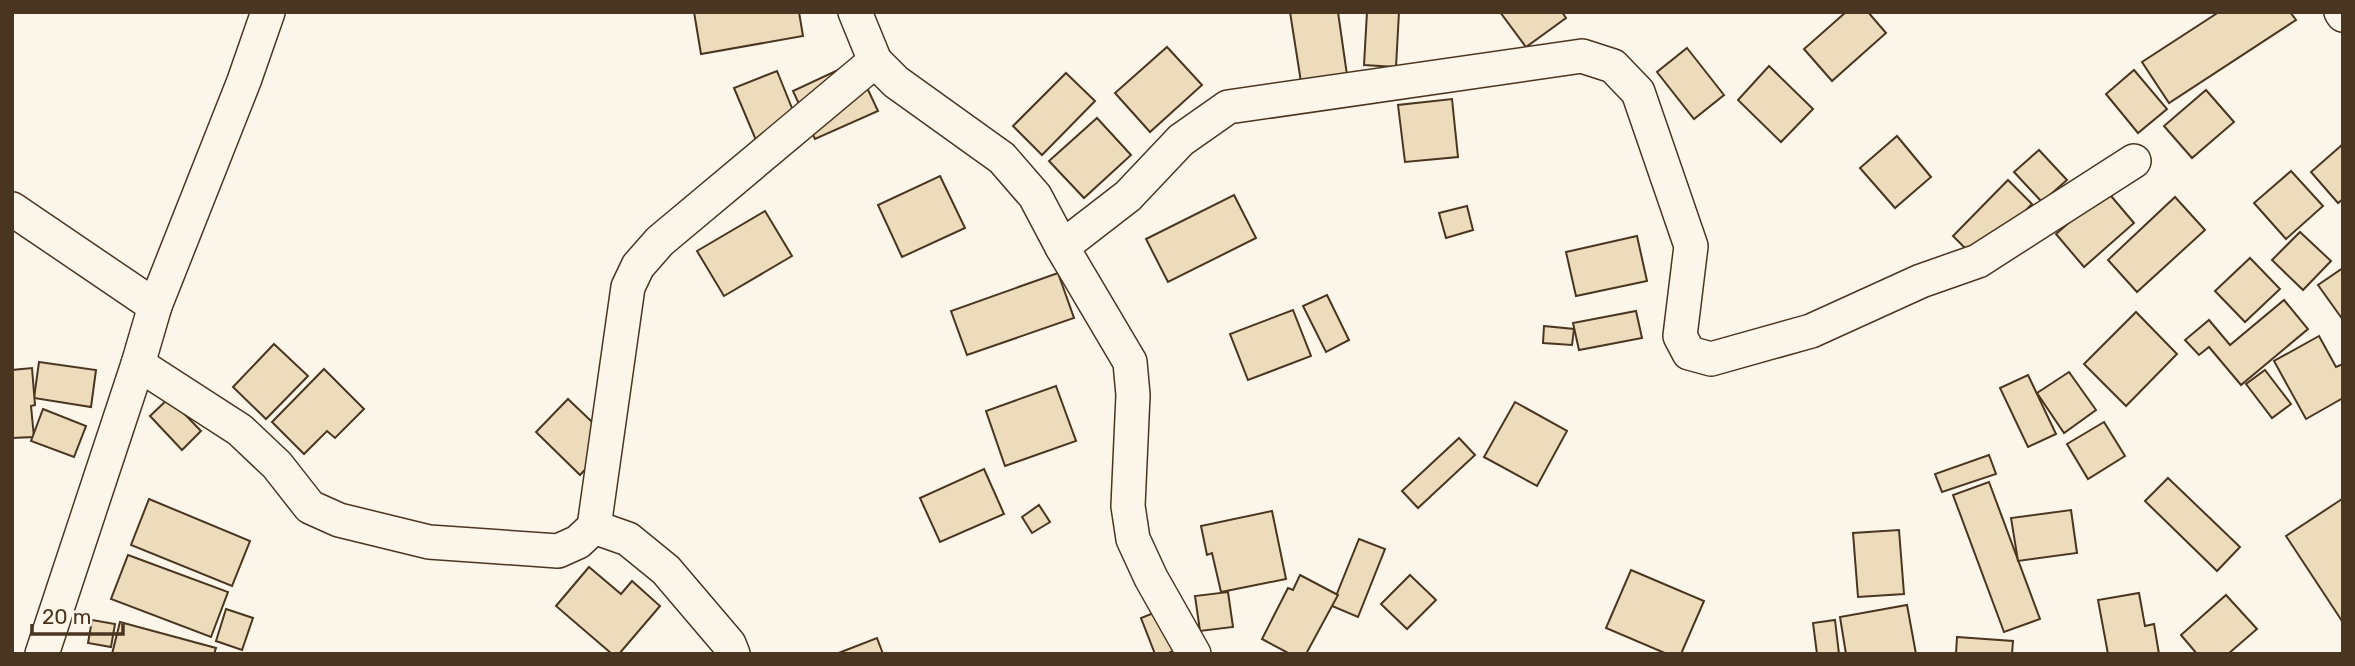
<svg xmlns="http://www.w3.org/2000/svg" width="2355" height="666" font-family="Rubik,sans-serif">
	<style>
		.building { fill: #ecdcbc; stroke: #4a3520; stroke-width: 2 }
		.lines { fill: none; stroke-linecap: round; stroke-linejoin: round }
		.minor-casing { stroke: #4a3520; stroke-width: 36 }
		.minor { stroke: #fbf6e9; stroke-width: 33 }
	</style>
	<rect width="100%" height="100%" fill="#fbf6e9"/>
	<g class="building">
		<path d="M694,12H799L803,36L701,54Z"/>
		<path d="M1290,12H1338L1347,75L1301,82Z"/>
		<path d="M1367,12H1399L1396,67L1364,65Z"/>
		<path d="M1500,12H1562L1566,18L1526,47Z"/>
		<path d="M1846,12H1868L1886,33L1832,81L1804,49Z"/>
		<path d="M2219,12H2290L2296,20L2169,103L2142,62Z"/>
		<path d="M1167,47L1202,85L1150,132L1115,93Z"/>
		<path d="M1687,48L1724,95L1694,119L1657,72Z"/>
		<path d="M855,62L878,111L815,139L793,91Z"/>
		<path d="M1769,66L1813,109L1781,142L1738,100Z"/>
		<path d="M2134,70L2167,109L2138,133L2106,94Z"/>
		<path d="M777,71L800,128L758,145L734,88Z"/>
		<path d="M1066,73L1095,101L1042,155L1013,126Z"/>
		<path d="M2206,90L2234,122L2192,158L2164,126Z"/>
		<path d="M1452,99L1458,157L1405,162L1398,105Z"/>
		<path d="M1097,118L1131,155L1084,198L1049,161Z"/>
		<path d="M1897,136L1931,177L1895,208L1860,168Z"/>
		<path d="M2343,144V199L2338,203L2311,172Z"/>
		<path d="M2039,150L2067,180L2042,202L2014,172Z"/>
		<path d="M2291,171L2323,206L2286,239L2254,203Z"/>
		<path d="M940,176L965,228L902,257L878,205Z"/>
		<path d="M2008,180L2032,204L1977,260L1953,236Z"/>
		<path d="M2106,190L2134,223L2084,267L2056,234Z"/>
		<path d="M1234,195L1256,238L1168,282L1146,239Z"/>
		<path d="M2175,197L2205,230L2137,292L2108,260Z"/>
		<path d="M1467,206L1473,230L1446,238L1439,213Z"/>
		<path d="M765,211L792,256L724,296L697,251Z"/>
		<path d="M2300,232L2331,261L2303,290L2272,260Z"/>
		<path d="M1637,236L1647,281L1576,296L1566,252Z"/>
		<path d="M2250,258L2280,289L2245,322L2215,291Z"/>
		<path d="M2343,268V320L2318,285Z"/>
		<path d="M1058,273L1074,318L967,355L951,311Z"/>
		<path d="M1327,295L1349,340L1326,352L1303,306Z"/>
		<path d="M2284,300L2308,329L2241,385L2209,347L2199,355L2185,340L2209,320L2230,345Z"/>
		<path d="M1293,310L1311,356L1248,380L1230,334Z"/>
		<path d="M1636,311L1642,338L1579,350L1573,323Z"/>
		<path d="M2136,312L2177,354L2126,406L2084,364Z"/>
		<path d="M1544,326L1574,329L1572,345L1543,343Z"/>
		<path d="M2319,336L2336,367L2343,364V398L2306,419L2274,361Z"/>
		<path d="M274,344L308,376L266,419L233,387Z"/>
		<path d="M39,362L96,370L91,407L34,398Z"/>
		<path d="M32,368L35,405L31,406L34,437L12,438V370Z"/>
		<path d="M324,369L364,409L335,438L327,431L304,454L272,422Z"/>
		<path d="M2265,370L2291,404L2272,418L2246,384Z"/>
		<path d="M2069,372L2096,410L2064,433L2037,393Z"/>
		<path d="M2028,375L2056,434L2028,447L2000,388Z"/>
		<path d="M1056,386L1076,441L1005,466L986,411Z"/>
		<path d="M169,398L201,431L182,450L150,416Z"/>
		<path d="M568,399L612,441L580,475L536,432Z"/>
		<path d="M1515,402L1567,431L1537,486L1484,457Z"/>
		<path d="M43,409L86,426L74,457L31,441Z"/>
		<path d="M2104,422L2125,456L2088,479L2067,444Z"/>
		<path d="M1459,438L1475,455L1418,508L1402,491Z"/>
		<path d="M1989,455L1996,474L1942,492L1935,474Z"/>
		<path d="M984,469L1004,514L940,542L920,498Z"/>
		<path d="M2168,478L2240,547L2217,571L2145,501Z"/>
		<path d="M1989,482L2040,619L2004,632L1953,495Z"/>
		<path d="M149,499L250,541L232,586L131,545Z"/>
		<path d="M2342,499L2343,620L2342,621L2286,536Z"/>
		<path d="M1039,505L1050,522L1032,533L1022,517Z"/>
		<path d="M2071,510L2077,553L2018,561L2011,518Z"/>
		<path d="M1272,511L1286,579L1221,592L1212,553L1207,555L1201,526Z"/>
		<path d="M1899,530L1904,594L1858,597L1853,533Z"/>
		<path d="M1359,539L1385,549L1358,617L1332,606Z"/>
		<path d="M128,555L228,592L211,637L111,599Z"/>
		<path d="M589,567L621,594L632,581L660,606L619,654H612L556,606Z"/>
		<path d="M1631,570L1704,601L1681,654H1667L1606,628Z"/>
		<path d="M1300,575L1338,595L1306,654H1290L1262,639L1288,588L1293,590Z"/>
		<path d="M1410,575L1436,600L1407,629L1381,604Z"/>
		<path d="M1228,592L1233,627L1200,631L1195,596Z"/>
		<path d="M2139,593L2145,626L2154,624L2159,654H2108L2098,600Z"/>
		<path d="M2226,595L2257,629L2228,654H2197L2181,635Z"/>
		<path d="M1907,605L1916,654H1846L1840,617Z"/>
		<path d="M1166,608L1181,648L1166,654H1155L1141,618Z"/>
		<path d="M226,609L253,618L242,650L216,641Z"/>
		<path d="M92,620L115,624L111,647L88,643Z"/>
		<path d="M1835,620L1839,654H1817L1813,623Z"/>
		<path d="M120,622L216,648L214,654H112Z"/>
		<path d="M1957,637L2013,641L2012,654H1956Z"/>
		<path d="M877,638L883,654H836Z"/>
	</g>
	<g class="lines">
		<defs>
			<g id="minor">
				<path d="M855,12L875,61L896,82L1002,158L1035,196L1062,247L1130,362L1133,395L1128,506L1133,539L1151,578L1194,654"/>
				<path d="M2341,12L2343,15"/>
				<path d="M12,209L155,306"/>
				<path d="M1062,247L1128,196L1181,140L1228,107L1582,56L1613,66L1638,92L1691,246L1680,336L1689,353L1711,359L1811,331L1921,281L1978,261L2134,161"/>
				<path d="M138,364L240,430L277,465L310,507L339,520L429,542L558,551L578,542L594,527L628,287L638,266L660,241L875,61"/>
				<path d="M594,527L628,539L666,570L729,644L733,654"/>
				<path d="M42,654L138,364L155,306L244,81L268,12"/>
			</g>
		</defs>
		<use href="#minor" class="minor-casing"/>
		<use href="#minor" class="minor"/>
	</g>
	<rect width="2355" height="666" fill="none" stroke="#4a3520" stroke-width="28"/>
	<path d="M32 624v10h91v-10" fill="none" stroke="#4a3520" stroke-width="3.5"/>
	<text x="42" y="624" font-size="21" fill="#4a3520" stroke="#fbf6e9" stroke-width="5" paint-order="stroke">20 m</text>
</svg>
